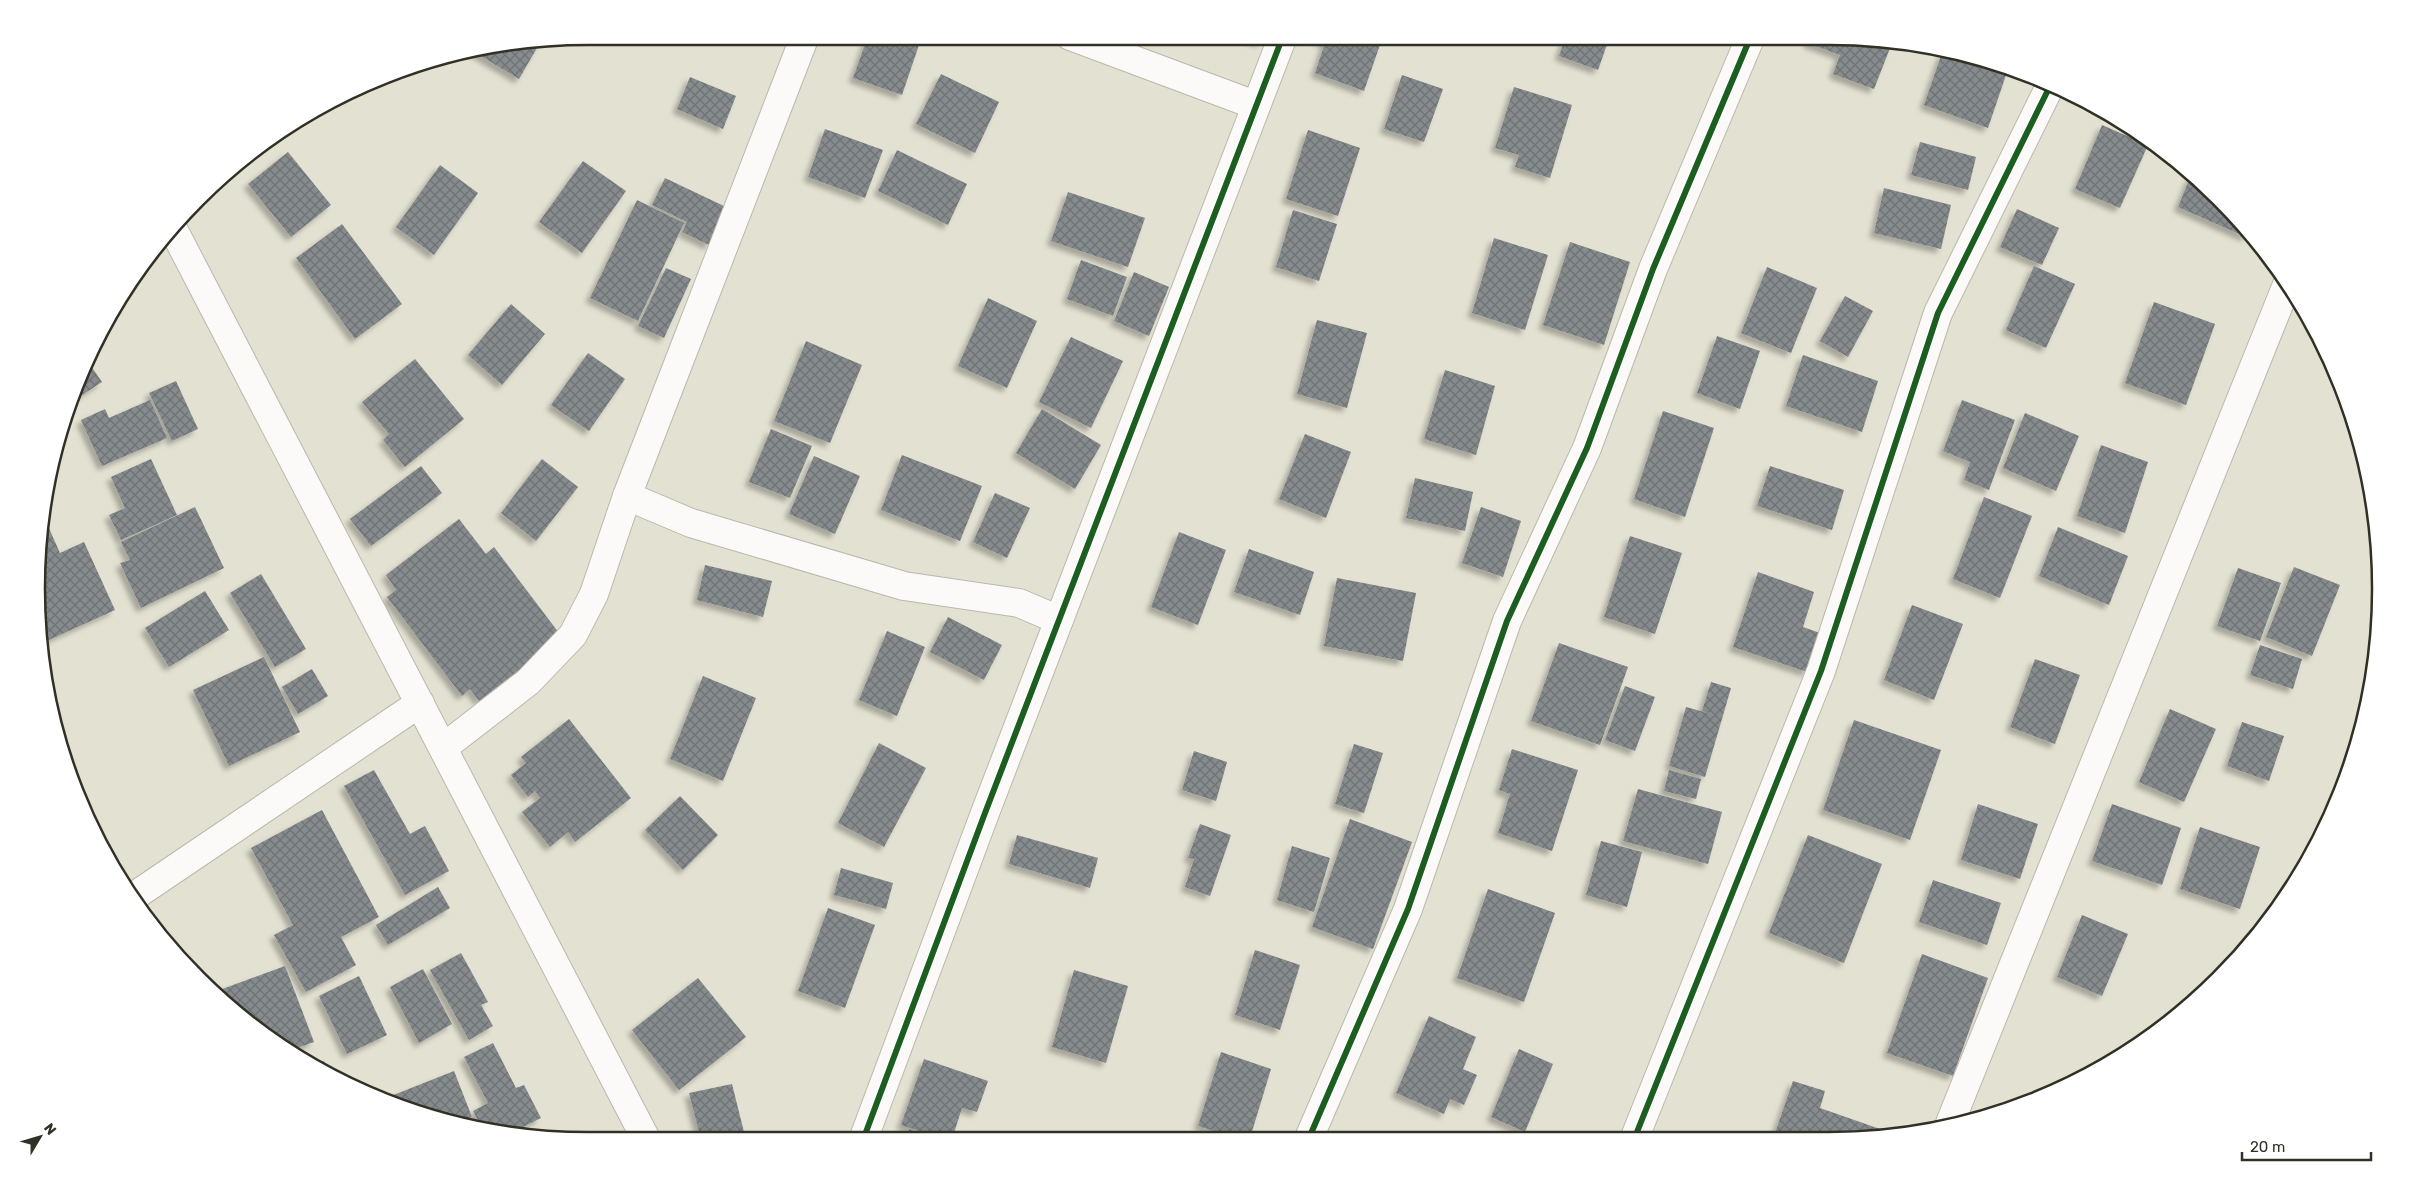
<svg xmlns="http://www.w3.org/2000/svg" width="2417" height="1177" font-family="Rubik,sans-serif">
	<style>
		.building { fill: url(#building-cross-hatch); filter: url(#shadow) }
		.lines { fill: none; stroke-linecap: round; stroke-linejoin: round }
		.minor-casing { stroke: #bab8ac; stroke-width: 30 }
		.trunk-casing { stroke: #bab8ac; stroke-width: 30 }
		.minor { stroke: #fbfaf8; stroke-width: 28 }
		.trunk { stroke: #fbfaf8; stroke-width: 28 }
		.cycleway-casing { stroke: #fff; stroke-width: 9 }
		.cycleway { stroke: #1b5e20; stroke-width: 6 }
		.rim { fill: none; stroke: #313025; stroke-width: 2.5 }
	</style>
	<defs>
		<pattern id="building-cross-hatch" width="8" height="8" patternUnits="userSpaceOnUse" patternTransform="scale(1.25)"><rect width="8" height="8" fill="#868b8e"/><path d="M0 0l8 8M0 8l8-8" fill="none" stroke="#6e7274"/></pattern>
		<filter id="shadow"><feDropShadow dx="-4.5" dy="4.5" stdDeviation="2.5" flood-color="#0004"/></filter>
	</defs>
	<rect width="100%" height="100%" fill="#e3e1d1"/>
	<g class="building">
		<path d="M868,36H922L902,95L853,78Z"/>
		<path d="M1244,36H1263L1260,43Z"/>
		<path d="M1317,36H1383L1364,91L1315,73L1325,43L1316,39Z"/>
		<path d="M1566,36H1610L1598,70L1559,56Z"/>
		<path d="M1810,36L1892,43L1874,89L1833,74L1840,55L1807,43Z"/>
		<path d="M541,41L519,79L471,50L481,47Z"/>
		<path d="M1942,53L2006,75L1988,128L1924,105Z"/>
		<path d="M941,74L999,102L975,153L916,124Z"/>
		<path d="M1402,75L1443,89L1424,142L1384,129Z"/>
		<path d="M690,77L736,96L723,129L677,109Z"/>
		<path d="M1514,87L1572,105L1550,178L1515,167L1519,155L1495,148Z"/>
		<path d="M2102,125L2148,145L2120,208L2075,189Z"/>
		<path d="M825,129L883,150L865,198L808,177Z"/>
		<path d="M1308,130L1360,148L1338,216L1286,199Z"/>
		<path d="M1920,142L1976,157L1968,190L1911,175Z"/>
		<path d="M897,150L967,184L948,225L878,191Z"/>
		<path d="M288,152L331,205L291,237L248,184Z"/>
		<path d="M583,161L626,191L582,253L539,222Z"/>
		<path d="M440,165L478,193L434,255L396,227Z"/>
		<path d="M2191,175L2219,198L2248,233L2246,237L2178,207Z"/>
		<path d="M665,178L726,207L709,245L682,232L687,222L652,205Z"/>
		<path d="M1884,188L1951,205L1941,249L1874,233Z"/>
		<path d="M1068,192L1145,218L1128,267L1051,241Z"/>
		<path d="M637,200L684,223L638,321L590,298Z"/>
		<path d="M2017,209L2059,228L2042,265L2000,247Z"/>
		<path d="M1293,210L1337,224L1319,281L1276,267Z"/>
		<path d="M342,224L402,304L355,339L296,258Z"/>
		<path d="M1494,238L1548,255L1525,330L1472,313Z"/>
		<path d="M1570,242L1630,262L1604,345L1543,325Z"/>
		<path d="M1081,260L1127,277L1113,316L1067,299Z"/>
		<path d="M2034,266L2075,284L2046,348L2006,330Z"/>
		<path d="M1767,267L1817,288L1791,353L1741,333Z"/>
		<path d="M666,268L691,279L664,338L638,326Z"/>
		<path d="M1134,272L1169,287L1149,336L1114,321Z"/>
		<path d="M1845,296L1873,311L1848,357L1820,341Z"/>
		<path d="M988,298L1037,321L1007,388L958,366Z"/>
		<path d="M2154,302L2215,324L2186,405L2125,383Z"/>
		<path d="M511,304L545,334L502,385L468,355Z"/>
		<path d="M1317,320L1367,333L1347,408L1297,394Z"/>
		<path d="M1717,336L1760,351L1740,409L1697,393Z"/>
		<path d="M1071,337L1123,361L1091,428L1039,402Z"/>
		<path d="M806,341L862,365L830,443L774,421Z"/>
		<path d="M588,353L625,379L589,431L551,405Z"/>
		<path d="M1803,355L1878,381L1862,432L1786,406Z"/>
		<path d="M415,359L464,419L405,467L383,440L389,434L362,402Z"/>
		<path d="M87,360L102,382L70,403L78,377Z"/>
		<path d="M1445,370L1495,386L1476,455L1424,439Z"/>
		<path d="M176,381L198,429L172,441L149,393Z"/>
		<path d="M150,400L167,438L102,466L81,420L105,409L109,418Z"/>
		<path d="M1962,400L2015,420L1989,490L1964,480L1970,462L1943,451Z"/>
		<path d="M1042,409L1101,445L1075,489L1016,453Z"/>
		<path d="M1663,411L1714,428L1685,517L1634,499Z"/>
		<path d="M2025,413L2079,436L2056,491L2003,468Z"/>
		<path d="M771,429L812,446L790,498L749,482Z"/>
		<path d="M1305,434L1351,452L1326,518L1279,499Z"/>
		<path d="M2101,445L2148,462L2125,533L2077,516Z"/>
		<path d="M902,455L982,486L960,541L881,510Z"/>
		<path d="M814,456L860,476L835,534L789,514Z"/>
		<path d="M151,459L177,515L121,540L109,515L125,508L111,477Z"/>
		<path d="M542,459L578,487L536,541L501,513Z"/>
		<path d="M421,466L442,493L371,546L350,519Z"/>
		<path d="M1770,466L1844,490L1832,530L1757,506Z"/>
		<path d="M1415,478L1473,492L1465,531L1406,518Z"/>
		<path d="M995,493L1030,508L1007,558L973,542Z"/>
		<path d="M1984,497L2032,516L2000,598L1953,579Z"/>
		<path d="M195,507L224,568L141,608L120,563L130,560L121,542Z"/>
		<path d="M1481,507L1521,521L1503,577L1462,563Z"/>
		<path d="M459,519L486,554L494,547L562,637L479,701L470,689L462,696L387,597L396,590L386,575Z"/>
		<path d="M48,526L60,553L84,542L115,610L40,644L36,588L42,528Z"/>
		<path d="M2058,527L2128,556L2109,605L2039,576Z"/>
		<path d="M1179,532L1226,550L1198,625L1151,607Z"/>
		<path d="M1630,536L1682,553L1655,634L1604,617Z"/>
		<path d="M1249,549L1314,572L1300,615L1234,592Z"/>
		<path d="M705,565L772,581L763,617L697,600Z"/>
		<path d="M2294,567L2340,585L2312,656L2266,637Z"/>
		<path d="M2238,568L2281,583L2260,641L2217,626Z"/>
		<path d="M1758,572L1814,592L1803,627L1820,633L1807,672L1733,647Z"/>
		<path d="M261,574L306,649L275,667L230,593Z"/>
		<path d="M1337,578L1416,593L1403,661L1324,646Z"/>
		<path d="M205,591L229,630L169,667L145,628Z"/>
		<path d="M1912,605L1963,624L1934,700L1884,680Z"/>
		<path d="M948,617L1002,645L984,680L930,652Z"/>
		<path d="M887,631L925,647L897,716L859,700Z"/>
		<path d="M1559,643L1628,667L1600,745L1531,721Z"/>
		<path d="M2260,645L2302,659L2293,689L2250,675Z"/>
		<path d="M264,657L300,732L229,766L193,690Z"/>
		<path d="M2035,659L2080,675L2055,744L2010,727Z"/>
		<path d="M312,669L328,696L298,714L282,687Z"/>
		<path d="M703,676L756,698L723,781L670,759Z"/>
		<path d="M1711,682L1731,688L1705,777L1669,766L1686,707L1719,716L1702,711Z"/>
		<path d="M1625,686L1655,697L1635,751L1605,740Z"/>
		<path d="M2170,709L2216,729L2184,802L2139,782Z"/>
		<path d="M569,719L631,798L575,842L568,832L550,847L522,812L540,798L535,791L528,797L511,775L526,763L521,757Z"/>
		<path d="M1854,720L1941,750L1910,840L1823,810Z"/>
		<path d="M2242,722L2284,736L2269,781L2227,766Z"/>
		<path d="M879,743L926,768L884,847L838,823Z"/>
		<path d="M1354,744L1383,753L1364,813L1335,804Z"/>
		<path d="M1512,749L1578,770L1552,851L1498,833L1510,794L1499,790Z"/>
		<path d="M1194,751L1227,762L1216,801L1182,790Z"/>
		<path d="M374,770L410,834L425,826L449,871L405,895L344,786Z"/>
		<path d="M1669,770L1701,779L1696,799L1664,791Z"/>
		<path d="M1638,789L1722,812L1708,864L1623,841Z"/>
		<path d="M680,796L718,835L683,870L645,830Z"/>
		<path d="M1978,804L2038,824L2020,879L1961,860Z"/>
		<path d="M2112,804L2181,828L2162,885L2092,861Z"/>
		<path d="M322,810L379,917L341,937L356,965L306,992L274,935L293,925L251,848Z"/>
		<path d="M1350,819L1412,842L1373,949L1312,927Z"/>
		<path d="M1200,824L1231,835L1210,896L1185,887L1194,859L1188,858Z"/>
		<path d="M2200,827L2260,847L2240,909L2180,889Z"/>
		<path d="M1017,835L1098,858L1090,888L1009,864Z"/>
		<path d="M1808,835L1882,864L1844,963L1769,933Z"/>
		<path d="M1601,841L1642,852L1627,907L1586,895Z"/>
		<path d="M1292,846L1330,858L1314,912L1277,900Z"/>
		<path d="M841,868L893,883L886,909L834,895Z"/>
		<path d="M1933,880L2001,903L1987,945L1919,922Z"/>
		<path d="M438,887L450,908L388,945L376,925Z"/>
		<path d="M1488,889L1555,913L1524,1002L1457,978Z"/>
		<path d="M828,908L875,925L845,1008L798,991Z"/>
		<path d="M2082,915L2128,934L2102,996L2057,977Z"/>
		<path d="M1255,950L1300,965L1280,1030L1235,1015Z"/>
		<path d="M461,953L488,1002L481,1005L493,1026L469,1040L430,970Z"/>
		<path d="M1922,954L1988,978L1953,1076L1887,1053Z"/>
		<path d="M285,966L314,1042L288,1051L214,992Z"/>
		<path d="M423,969L452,1024L419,1043L390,987Z"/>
		<path d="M1074,970L1128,986L1106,1063L1052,1047Z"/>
		<path d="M359,976L387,1035L347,1054L319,996Z"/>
		<path d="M698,978L746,1037L679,1090L632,1030Z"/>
		<path d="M1429,1016L1476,1037L1463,1069L1477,1075L1464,1105L1450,1099L1444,1114L1396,1093Z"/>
		<path d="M493,1043L516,1088L524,1085L541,1118L513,1132L510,1127L500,1132L483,1130L473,1111L488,1103L464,1057Z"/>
		<path d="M1519,1049L1553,1064L1525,1132L1491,1117Z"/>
		<path d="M1221,1052L1271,1069L1250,1138H1236L1198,1126Z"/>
		<path d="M924,1059L988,1081L977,1112L962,1108L952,1139H943L901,1125Z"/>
		<path d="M324,1061L328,1072L313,1064Z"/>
		<path d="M454,1071L472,1117L457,1123L381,1100Z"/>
		<path d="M1793,1081L1825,1091L1820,1108L1900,1136H1774Z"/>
		<path d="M732,1084L746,1140H701L689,1093Z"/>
		<path d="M909,1129L936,1139L906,1140Z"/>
		<path d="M971,1131L996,1139H968Z"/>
	</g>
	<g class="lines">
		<defs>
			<g id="minor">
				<path d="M1070,36L1255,105"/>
				<path d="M627,496L691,523L904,586L1019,603L1059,620"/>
				<path d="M444,747L528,682L573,635L594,594L627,496L805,36"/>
				<path d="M133,897L420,703"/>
				<path d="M1950,1123L2288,282"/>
				<path d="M1635,1137L1821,671L1938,313L2051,84"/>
				<path d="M1309,1138L1408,909L1507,621L1587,448L1653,269L1751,36"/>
				<path d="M863,1140L985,813L1283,36"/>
			</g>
			<path id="trunk" d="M172,227L647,1141"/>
		</defs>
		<use href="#minor" class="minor-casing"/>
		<use href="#trunk" class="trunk-casing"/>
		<use href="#minor" class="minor"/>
		<use href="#trunk" class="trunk"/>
		<defs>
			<g id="cycleway">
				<path d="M1635,1137L1821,671L1938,313L2051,84"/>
				<path d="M1309,1138L1408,909L1507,621L1587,448L1653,269L1751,36"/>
				<path d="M863,1140L985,813L1283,36"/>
			</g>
		</defs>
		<use href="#cycleway" class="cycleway-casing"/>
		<use href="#cycleway" class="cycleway"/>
	</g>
	<path d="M0 0H2417V1177H0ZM588 45H1829A543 543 0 0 1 2372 588V589A543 543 0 0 1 1829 1132H588A543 543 0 0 1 45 589V588A543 543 0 0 1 588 45Z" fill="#fff" fill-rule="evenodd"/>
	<path class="rim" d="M588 45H1829A543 543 0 0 1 2372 588V589A543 543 0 0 1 1829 1132H588A543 543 0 0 1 45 589V588A543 543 0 0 1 588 45Z"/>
	<g transform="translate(40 1137) rotate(52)" stroke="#ffffff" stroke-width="4" paint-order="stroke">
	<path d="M0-4L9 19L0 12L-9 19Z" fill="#313025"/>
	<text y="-8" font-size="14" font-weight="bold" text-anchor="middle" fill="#313025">N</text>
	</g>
	<path d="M2242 1152v8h129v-8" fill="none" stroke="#313025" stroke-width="2.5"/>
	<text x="2250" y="1152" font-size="15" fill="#313025" stroke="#ffffff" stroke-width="4" paint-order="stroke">20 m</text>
</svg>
